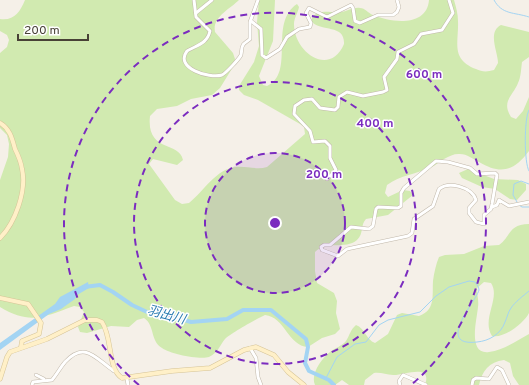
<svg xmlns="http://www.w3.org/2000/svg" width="529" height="385" font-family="Overpass,'Noto Sans JP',sans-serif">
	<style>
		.green { fill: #d1eab0 }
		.water { fill: #a3d4f3 }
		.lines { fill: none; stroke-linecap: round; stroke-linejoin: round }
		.stream { stroke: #a3d4f3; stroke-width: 1 }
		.river { stroke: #a3d4f3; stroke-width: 4 }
		.street-casing { stroke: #c1b8aa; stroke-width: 4 }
		.secondary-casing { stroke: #d6c497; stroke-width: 5 }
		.street { stroke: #fff; stroke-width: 3 }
		.secondary { stroke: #fff0c8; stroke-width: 4 }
		.ring { fill: none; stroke: #7b2cbf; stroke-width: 2; stroke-dasharray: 7 5 }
		.labels { text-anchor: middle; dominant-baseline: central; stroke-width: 3; stroke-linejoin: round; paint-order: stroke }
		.water-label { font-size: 13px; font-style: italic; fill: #2a7bb1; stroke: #fff }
		.centre { fill: #7b2cbf; stroke: #fff; stroke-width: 2 }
		.ring-label { font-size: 12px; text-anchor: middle; font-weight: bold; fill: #7b2cbf; stroke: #fff; stroke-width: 3; stroke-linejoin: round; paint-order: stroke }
	</style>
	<rect width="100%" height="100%" fill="#f5f0e8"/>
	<g class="green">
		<path d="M25,0H239C230,9 212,17 215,32L233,53L235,59L233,67L220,88L212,95L191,99L177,106L157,109L150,116C146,153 179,141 183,160L177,165L153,159L149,164L175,200L182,204L189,203C203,192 217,168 236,167C247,166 257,170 267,167L305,134L304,127L300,124L258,100L244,95L239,90V86L254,62L259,46L257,22L259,0H275L273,41L259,76L263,85L267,86C296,73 268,23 297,4L299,7C298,13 294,18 294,24C294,53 330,77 344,44C345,24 322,32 312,22V17C323,8 330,14 342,12C347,11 354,7 360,8C365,8 368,13 373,15C392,23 427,27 429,0H454C456,7 458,14 458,21C459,42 450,59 476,69C482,72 487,72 494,70L498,63C498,52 487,32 501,25L529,32V57L522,62C521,69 521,77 518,83C513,96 501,101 511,117L516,119L523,111L529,97V151C514,171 501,175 479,162C473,159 467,154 460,154C450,153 440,162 432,167C417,174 400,175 387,185L385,193L388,197L403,190L410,191L413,195L388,215L366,219C360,225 364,234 357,240C345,250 327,240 315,252V271L317,283L334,293L337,301L336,313L340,329L335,334L322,338L308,347C288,346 285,317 265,315C258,318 230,334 225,339C220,345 218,353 209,357C200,360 170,354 162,348C150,341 155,325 144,318L137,320L129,327L111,326L87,333L80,332L78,327L84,312L80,307L74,306C44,317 30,325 0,307V180L8,157L9,144L7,135L0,128V53L7,47L9,40L7,35L0,31V19C14,21 20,12 25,0Z"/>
		<path d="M468,169L494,179L518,180L526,184V190L517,200L510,199L495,189L482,187L462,178L459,173Z"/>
		<path d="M529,224V313C524,323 504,339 492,336C481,319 501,298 491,283L484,282L477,288C477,295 479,301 478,307C477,319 467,355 489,352C504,350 516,341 529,334V385H519L513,376L510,363L504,360C489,362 482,371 479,385H425C433,362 402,376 393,375C386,375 381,372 374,373L365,380L364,385H349L342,380L335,385H315C310,374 322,358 330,352C335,348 342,346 346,341C350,335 350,330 356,325C365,328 366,340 375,343L388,334L397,315L402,313L419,316C436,310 432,295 433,281C434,273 436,264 439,257L445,255L464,254L484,246L499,245C511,237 508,224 529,224Z"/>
	</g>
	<path class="water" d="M88,282L89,288L77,295L75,299L61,309L49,314L0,350V343L55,304L60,297Z"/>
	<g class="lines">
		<g class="stream">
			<path d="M494,0C502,15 514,12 529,17"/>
			<path d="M529,110C524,118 524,163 529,171"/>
			<path d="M517,202L513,195L514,184L521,181L529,184"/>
			<path d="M519,205L522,207H529"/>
			<path d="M326,378L337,357L355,344L366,342L379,325L388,320L420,312L436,296L449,287L469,281L475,282C477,285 479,287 479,290C477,300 434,347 477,342C489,341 501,334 505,322C507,318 508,312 511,308C515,302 523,296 529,291"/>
		</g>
		<path class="river" d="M84,287L100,285L113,292L132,305L147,312L161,313L191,322L227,319L243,310H271L306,339L308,347L305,363L309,371L329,380L334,385"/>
		<defs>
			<g id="street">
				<path d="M194,0L196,17L210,31C207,44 197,45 187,51C174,68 209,79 222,75C226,73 239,59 241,55C242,51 241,48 243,45C244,43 248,41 250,39V22L258,0"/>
				<path d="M196,13L212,0"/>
				<path d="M251,21L261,29L262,55L266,58L280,49L287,37L299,29L310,27L311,23L306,13L309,8L327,17L351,5L353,8L355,21L360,23L378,15H393L397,12L399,7L397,0"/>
				<path d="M436,161L448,162L470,168L477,174L495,173L497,175L492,204L491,209L484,215V224L476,222L469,213V208L476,200C472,187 449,181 439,189L433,206L414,219L412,233L408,236L347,249L338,256L322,250L321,247L324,245H330L351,227L369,229L373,226L376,209L378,207L398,208L401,206V193L404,188Z"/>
				<path d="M327,179L336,170L330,158V146L325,141L313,142L310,131L294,114L295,106L304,100L312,99L320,108L335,110L338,107L339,97L347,92L363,96L383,92L387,90L384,77L397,59L398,52L414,44L421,34L442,30L453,13L449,0"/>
				<path d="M492,207L497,205L499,200L509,206L529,202"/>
				<path d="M250,348L256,358L258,377L261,385"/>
				<path d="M36,375L44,379"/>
				<path d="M127,379L128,385"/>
				<path d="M32,385L33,382L52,380C57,374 60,368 65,362C85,340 96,359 114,371"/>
				<path d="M400,385L399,381L403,375L426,385"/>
				<path d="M472,385L473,380L476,378L489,379L497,367L502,370L509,385"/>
			</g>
			<g id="secondary">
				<path d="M0,123C10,129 12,138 15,149C18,155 21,162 22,169C27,191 15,223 0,238"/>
				<path d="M0,298L28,304L41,323L39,334L22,341L21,347"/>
				<path d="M0,379L7,357L10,352L47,339L85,320H97L102,322C113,339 107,368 122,378L172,371L210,368L244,350L256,347L274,355L288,372L304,385"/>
			</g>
		</defs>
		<use href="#street" class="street-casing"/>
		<use href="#secondary" class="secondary-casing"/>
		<use href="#street" class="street"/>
		<use href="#secondary" class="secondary"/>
	</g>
	<circle cx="275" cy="223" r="70" fill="#7b2cbf" fill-opacity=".12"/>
	<g class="ring">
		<circle cx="275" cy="223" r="70"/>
		<circle cx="275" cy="223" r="141"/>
		<path d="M139 385A211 211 0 1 1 411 385"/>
	</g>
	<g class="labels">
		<g class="water-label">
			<text transform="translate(166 316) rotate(15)">羽出川</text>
		</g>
	</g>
	<circle cx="275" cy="223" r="6" class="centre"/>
	<g class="ring-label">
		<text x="424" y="78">600 m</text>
		<text x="375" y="127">400 m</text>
		<text x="324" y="178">200 m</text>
	</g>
	<path d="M18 34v6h70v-6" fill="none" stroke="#484136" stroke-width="2"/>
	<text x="24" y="34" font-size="12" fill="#484136" stroke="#ffffff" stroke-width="3" paint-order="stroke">200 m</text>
</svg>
